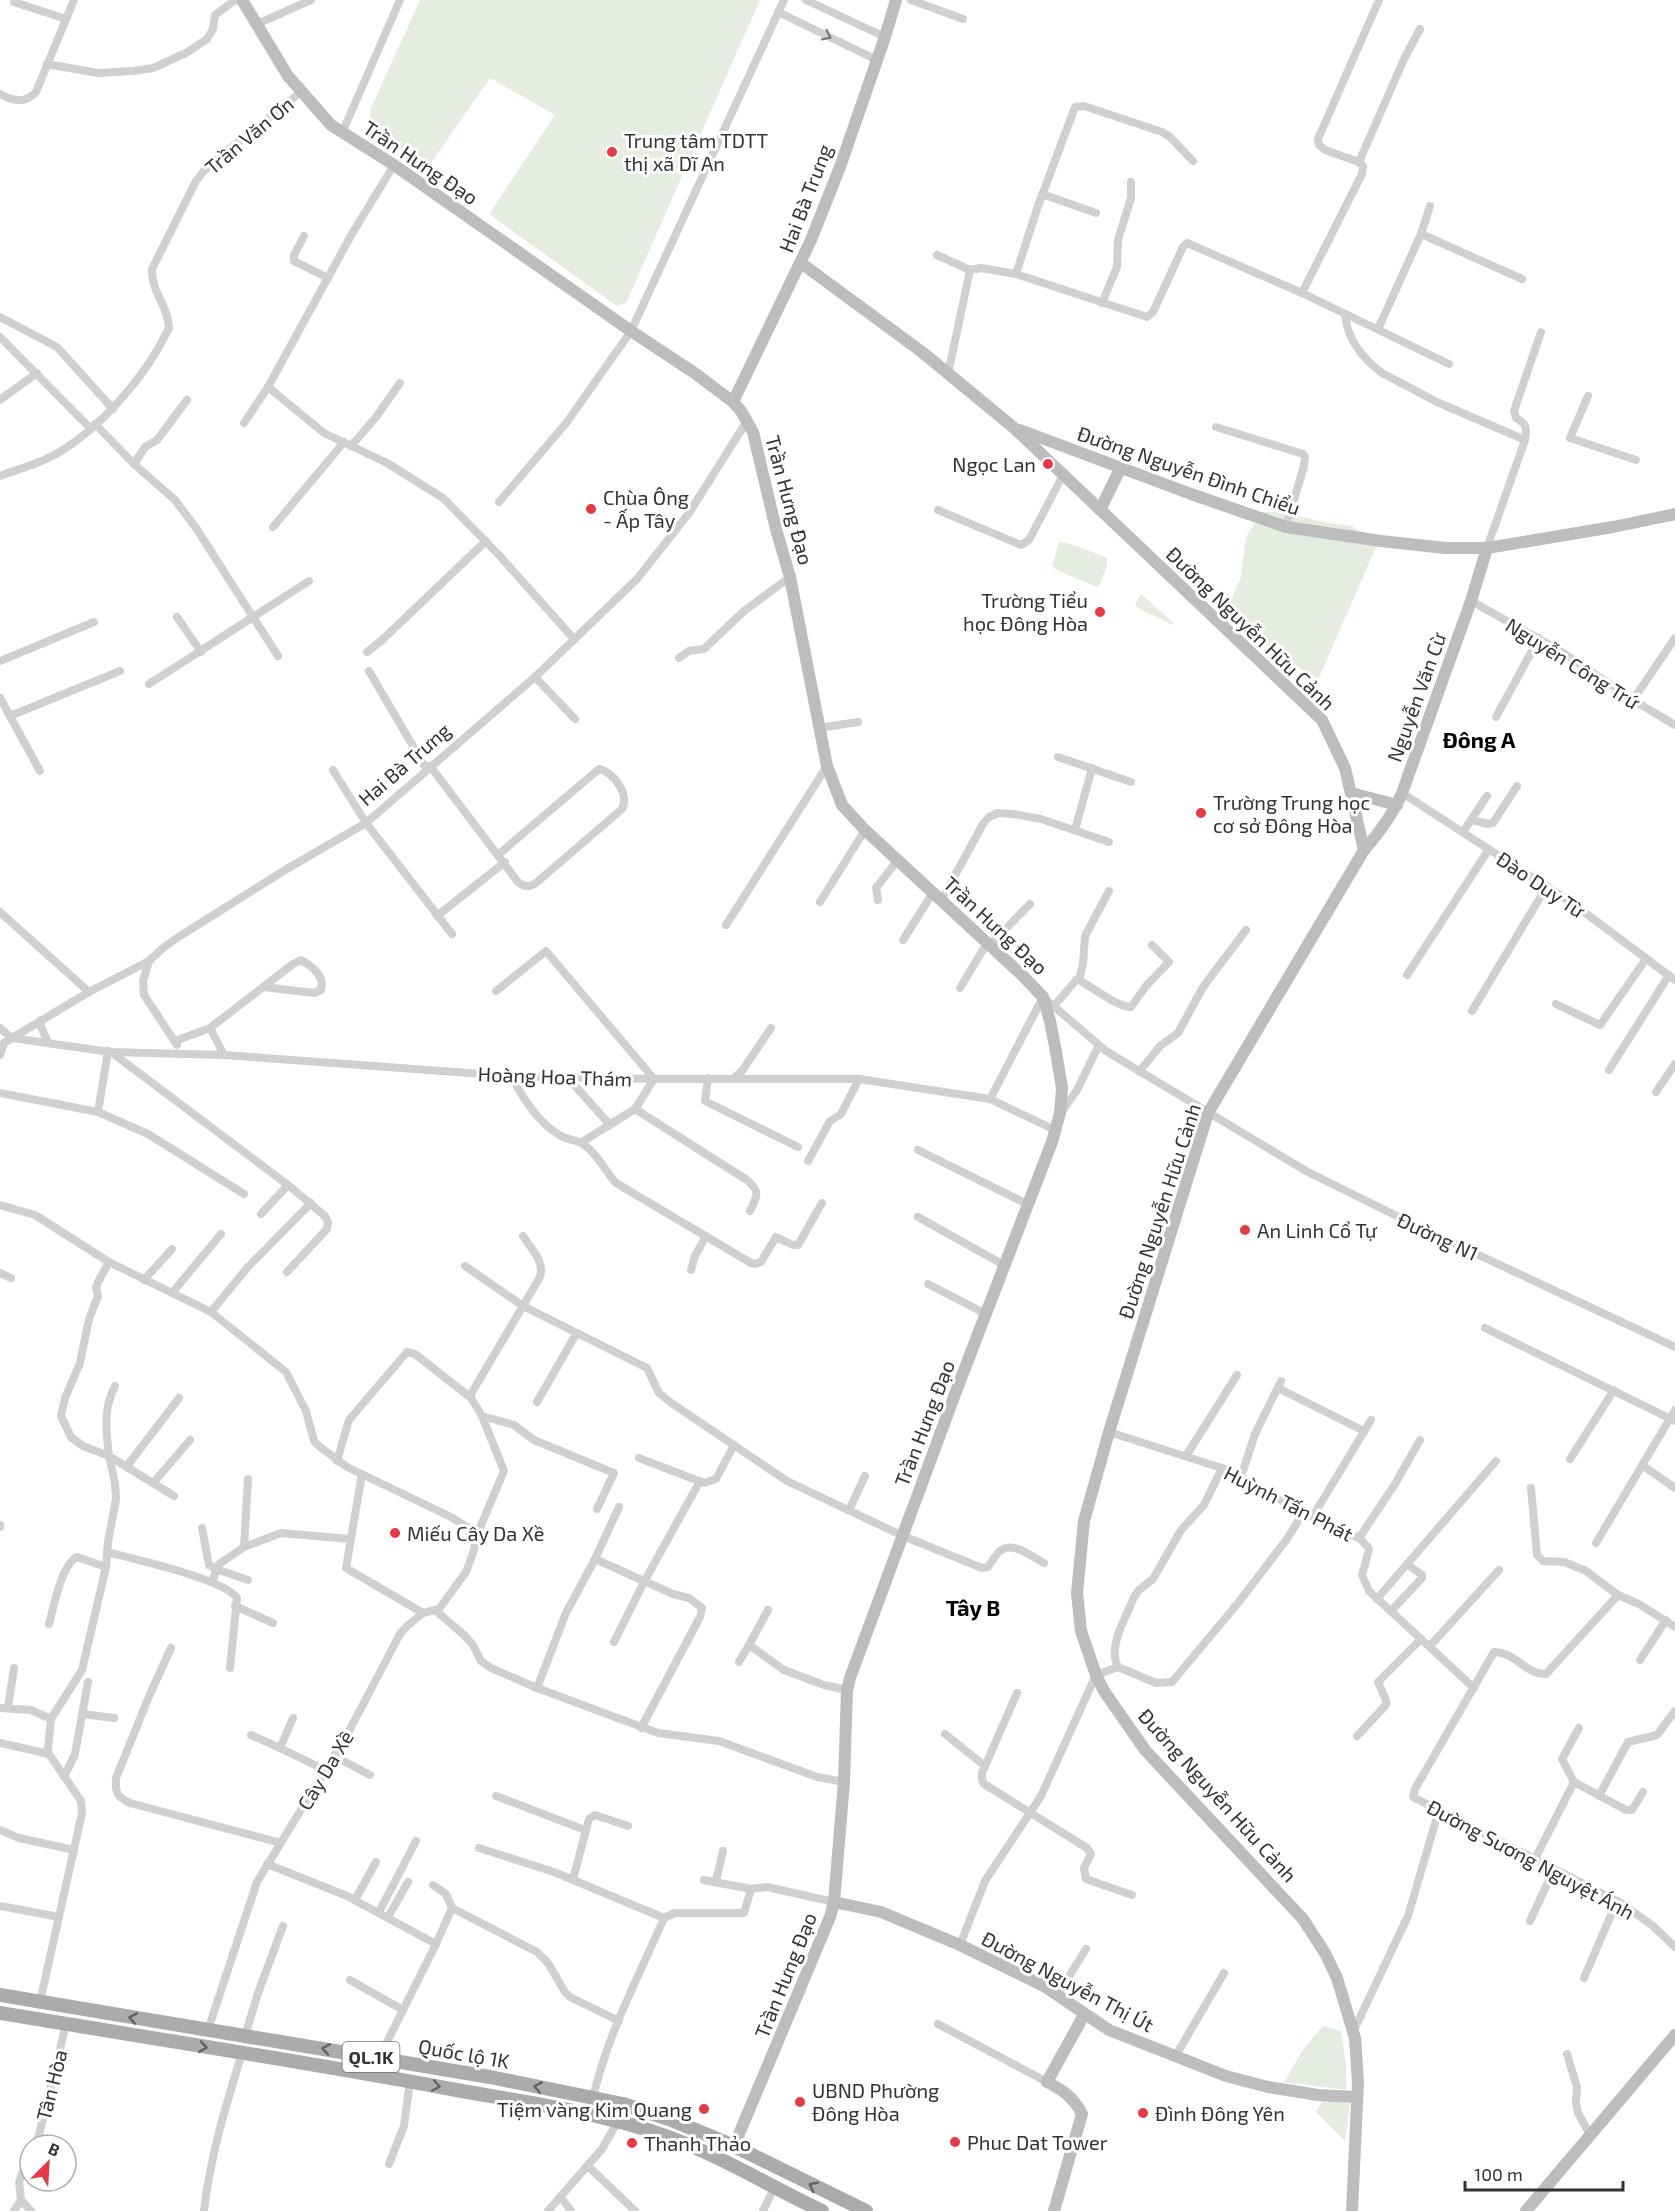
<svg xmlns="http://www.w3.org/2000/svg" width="1675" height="2211" font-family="'Exo 2',sans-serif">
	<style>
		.green { fill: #e6ecdf }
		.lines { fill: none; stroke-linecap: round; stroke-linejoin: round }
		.street { stroke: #d0d0d0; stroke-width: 8 }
		.secondary { stroke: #bdbdbd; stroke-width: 12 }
		.primary { stroke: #ababab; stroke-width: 14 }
		.oneway { stroke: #7a7a7a }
		.oneway2 { stroke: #636363 }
		.poi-dot { fill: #e63946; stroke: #fff; stroke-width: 2 }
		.labels { text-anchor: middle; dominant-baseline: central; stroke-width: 6; stroke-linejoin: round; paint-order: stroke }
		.shield { fill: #fff; stroke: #707070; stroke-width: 1.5 }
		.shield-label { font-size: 18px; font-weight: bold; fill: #333 }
		.street-label { font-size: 20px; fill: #333; stroke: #fff }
		.poi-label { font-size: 20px; fill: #333; stroke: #fff; text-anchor: start }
		.quarter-label { font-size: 22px; font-weight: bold; fill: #000; stroke: #fff }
	</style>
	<rect width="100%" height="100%" fill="#fff"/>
	<g class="green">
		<path d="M420,0H760L626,303L617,306L489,214L555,115L490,78L426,170L375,133L369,124L371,108Z"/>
		<path d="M1262,512H1281L1328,523L1352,526L1377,545L1317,682L1227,610L1241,577L1246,537Z"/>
		<path d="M1059,542L1068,543L1103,556L1107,559V566L1099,586L1096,587L1055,569L1052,566Z"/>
		<path d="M1141,594L1173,622L1172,625L1138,608L1135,604Z"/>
		<path d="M1323,2026L1341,2031L1346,2064V2090L1284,2082L1302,2051Z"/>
		<path d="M1323,2100L1350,2103L1345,2141L1316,2112Z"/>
	</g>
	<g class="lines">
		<g class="street">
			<path d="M806,0L885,37"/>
			<path d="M911,0L963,19"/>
			<path d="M1379,0L1318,139L1319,145L1325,150L1359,162L1404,59L1420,29"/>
			<path d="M14,2L66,19"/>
			<path d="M778,12L877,60"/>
			<path d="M257,24L311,0"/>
			<path d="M47,64L98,73L133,71L153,68L186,53L207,39L213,29L215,15L235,0"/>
			<path d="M0,94C13,101 25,104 36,92L74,0"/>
			<path d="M342,133L400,0"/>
			<path d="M394,165L353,232L268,387L324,433L387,463L443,498L498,554L574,639"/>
			<path d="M1042,194L1096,213"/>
			<path d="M1421,234L1430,206"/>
			<path d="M304,236L294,255V261L328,278"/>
			<path d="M937,255L970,270"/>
			<path d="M1016,274L1038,206L1075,107L1084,106L1162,132L1170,137L1193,161"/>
			<path d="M1302,293L1362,174L1363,166L1359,162"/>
			<path d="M1102,303L1117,267L1118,240L1131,198V182"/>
			<path d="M1345,314C1347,339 1362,358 1382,373L1437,402L1525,440"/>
			<path d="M0,317L57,347L113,409"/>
			<path d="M1378,329L1421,234L1522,279"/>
			<path d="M0,337L91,429"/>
			<path d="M948,374L970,270L981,268L1016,274L1147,317L1153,312L1183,247L1187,243L1302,293L1449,364"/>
			<path d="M1588,396L1570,438L1636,460"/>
			<path d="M0,400L37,373"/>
			<path d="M244,423L268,387"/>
			<path d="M95,424L134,464L175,500L196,528L278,656"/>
			<path d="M1216,427L1303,454L1305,457L1304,466L1286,527"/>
			<path d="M351,446L376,417L400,383"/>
			<path d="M134,464L145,447L157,440L187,400"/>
			<path d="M0,476C18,469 39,464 56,454C101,428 147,375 169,328C168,305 151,292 152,269L196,181L204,171L221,155L253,131L301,92"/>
			<path d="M499,502L567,422L631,331L784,0"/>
			<path d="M938,510L1021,545L1029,540L1063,475"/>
			<path d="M273,527L344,442"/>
			<path d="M1487,548L1525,440C1527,428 1527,424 1516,418L1514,411L1541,332"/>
			<path d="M1471,601L1559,650L1633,700L1675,725"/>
			<path d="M177,617L201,652"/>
			<path d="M367,652L381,641L486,541"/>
			<path d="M679,658L689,651L704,649L744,611L790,577"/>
			<path d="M0,661L94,622"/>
			<path d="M369,671L427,770"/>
			<path d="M535,677L575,719"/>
			<path d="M149,684L309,581"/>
			<path d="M0,698L40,771"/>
			<path d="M1633,700L1675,638"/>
			<path d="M10,716L120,671"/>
			<path d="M1496,717L1539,638"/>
			<path d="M819,728L858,722"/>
			<path d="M1058,757L1131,782"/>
			<path d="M430,766L518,882C525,887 529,888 536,883L622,809C630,794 613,772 599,769L499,854"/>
			<path d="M333,770L366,823L452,934"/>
			<path d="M1402,793L1572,903L1675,980"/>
			<path d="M1472,820L1488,824L1493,823L1517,786"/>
			<path d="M1075,830L1092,768"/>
			<path d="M1463,832L1487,796"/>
			<path d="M878,900L876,888L897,861"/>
			<path d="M941,901L983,824L989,817L998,813L1013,814L1041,819L1109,842"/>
			<path d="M820,902L865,830"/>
			<path d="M0,912L89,992"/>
			<path d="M437,916L505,862"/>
			<path d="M726,925L827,766"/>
			<path d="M903,940L932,894"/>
			<path d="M990,945L1030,904"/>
			<path d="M149,961L143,981L144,995L177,1045"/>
			<path d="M1407,975L1489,849"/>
			<path d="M1079,980C1092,987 1117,1007 1131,1007L1146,986L1169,962L1152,945"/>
			<path d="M960,988L987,943"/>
			<path d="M496,991L546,951L654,1079L635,1109L582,1142"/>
			<path d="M1556,1004L1600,1025L1646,959"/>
			<path d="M1054,1006L1077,979L1079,980L1083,964L1085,936L1109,891"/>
			<path d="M1472,1011L1547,886"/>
			<path d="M41,1020V1027L48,1042"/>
			<path d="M0,1028L12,1038L110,1052L224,1055L511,1076L654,1079H859L990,1099L1055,1130"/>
			<path d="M210,1028L224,1055"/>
			<path d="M175,1041L210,1028L293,964L301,960C313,967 325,976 321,990L314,993L264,987"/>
			<path d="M111,1052L288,1185L325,1216L328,1222L327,1229L287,1272"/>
			<path d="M0,1055L4,1043L12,1038L89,992L149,961L164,947L180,936L285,870L366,823L535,677L637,579L689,513L747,421"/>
			<path d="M1609,1070L1669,975"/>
			<path d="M1139,1072L1160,1046L1178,1033L1203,987L1246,930"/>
			<path d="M511,1076C523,1098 538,1123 561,1136C568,1140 577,1140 583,1144C597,1153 605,1171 616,1183L751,1263L755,1264L761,1262L776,1237L793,1245H798L822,1203"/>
			<path d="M568,1078L610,1125"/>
			<path d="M708,1078L705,1101L798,1147"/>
			<path d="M734,1078L742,1071L771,1028"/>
			<path d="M1656,1092L1675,1064"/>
			<path d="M0,1093L98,1112L148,1134L244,1194"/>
			<path d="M990,1099L1043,997L1106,1051L1306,1171L1419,1227L1675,1347"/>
			<path d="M635,1109L747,1180C761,1192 757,1196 750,1211"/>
			<path d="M98,1112L108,1051"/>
			<path d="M1061,1113L1077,1090L1099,1045"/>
			<path d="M918,1150L1027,1204"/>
			<path d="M808,1161L830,1121L841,1114L859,1079"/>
			<path d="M0,1205L35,1215L109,1262L211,1312L286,1372L306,1411L314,1441L320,1447L347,1467L451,1517L467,1527L476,1537"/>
			<path d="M261,1214L288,1185"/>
			<path d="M918,1217L1004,1265"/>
			<path d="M465,1266L523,1306L647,1368L659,1393L670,1402L787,1481L903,1536L982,1568L988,1567C992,1562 995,1555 1000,1551C1012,1540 1032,1557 1044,1563"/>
			<path d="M691,1270L695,1256L706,1236"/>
			<path d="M0,1273L11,1278"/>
			<path d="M144,1280L172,1249"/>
			<path d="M928,1284L986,1314"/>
			<path d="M172,1293L221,1234"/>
			<path d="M211,1312L247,1268L311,1203"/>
			<path d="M1485,1328L1675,1421"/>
			<path d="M115,1386C103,1409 106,1431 109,1456L174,1496"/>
			<path d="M1278,1388L1364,1431"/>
			<path d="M537,1402L576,1334"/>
			<path d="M482,1416L514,1425L534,1440L614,1473L597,1509"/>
			<path d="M1109,1432L1228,1470L1303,1513L1359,1538L1368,1547L1369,1550L1362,1575L1369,1591L1474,1688"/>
			<path d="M1186,1456L1237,1375"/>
			<path d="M639,1458L704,1483L716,1479L734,1445"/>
			<path d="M1570,1459L1614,1390"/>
			<path d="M337,1461L349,1420L407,1352L415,1354L471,1398"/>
			<path d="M1642,1465L1675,1488"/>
			<path d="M127,1466L179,1398"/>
			<path d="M362,1474L346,1568L423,1613"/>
			<path d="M1241,1477L1255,1434L1281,1381"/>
			<path d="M154,1482L190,1440"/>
			<path d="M1531,1488L1537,1555L1543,1561L1564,1562L1586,1571L1618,1595L1639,1604L1675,1627"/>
			<path d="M849,1510L865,1476"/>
			<path d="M1313,1516L1371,1420"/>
			<path d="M0,1525V1527"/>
			<path d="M202,1528L209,1565L216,1569L248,1580"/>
			<path d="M1359,1538L1395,1484L1420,1440"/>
			<path d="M1596,1543L1675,1410"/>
			<path d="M244,1547L281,1533L350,1539"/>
			<path d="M107,1552C133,1559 224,1579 237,1598L230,1668"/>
			<path d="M595,1559L619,1507"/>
			<path d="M212,1582L219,1564L244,1547L248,1479"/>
			<path d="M1618,1595L1546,1674C1526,1675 1514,1651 1494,1652L1415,1789L1413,1797L1621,1903L1653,1926L1675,1947"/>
			<path d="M1377,1599L1496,1461"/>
			<path d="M235,1606L273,1623"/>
			<path d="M435,1610L464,1635L473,1645L481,1661L491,1668L537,1688L658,1733L719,1741L817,1777L844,1782"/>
			<path d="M768,1610L749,1645L784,1670L824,1685L847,1690"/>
			<path d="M1391,1611L1422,1578V1575L1407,1564"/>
			<path d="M49,1624C54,1607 61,1565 77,1557L106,1567"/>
			<path d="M614,1642L644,1582L700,1481"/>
			<path d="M1430,1646L1499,1570"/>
			<path d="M171,1648L150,1694L116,1778C115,1793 117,1797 130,1803L281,1843"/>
			<path d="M1640,1660L1666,1620"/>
			<path d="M739,1662L749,1645"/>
			<path d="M1118,1667C1107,1647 1126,1618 1134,1597L1139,1590L1153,1579L1181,1530L1204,1505L1222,1468"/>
			<path d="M537,1688L566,1613L595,1559L673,1594L689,1598L702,1608L700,1617L641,1728"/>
			<path d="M1017,1693L982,1773V1779L984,1784L1087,1848L1091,1854L1084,1868L1086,1879L1132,1895"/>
			<path d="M8,1707L14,1668"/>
			<path d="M0,1708L31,1710L51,1719"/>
			<path d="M82,1714L114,1718"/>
			<path d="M293,1718L280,1748L325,1770"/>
			<path d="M1579,1728L1562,1759L1574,1782L1626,1810H1632L1643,1792"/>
			<path d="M945,1734L985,1766"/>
			<path d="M251,1735L280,1748"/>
			<path d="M1357,1736L1386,1705V1700L1378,1682L1421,1639"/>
			<path d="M0,1743L49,1754"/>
			<path d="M334,1756L370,1775"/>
			<path d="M64,1777L75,1754L88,1682"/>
			<path d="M496,1796L585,1830"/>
			<path d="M1599,1796L1628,1742L1657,1735L1675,1711"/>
			<path d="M0,1830L19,1838L74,1850"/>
			<path d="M479,1848L554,1872L664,1918"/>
			<path d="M1535,1859L1574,1782"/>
			<path d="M267,1864L347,1896L436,1944L379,2058"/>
			<path d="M573,1879L589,1819L595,1815L628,1826"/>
			<path d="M704,1880L751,1889"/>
			<path d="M716,1881L723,1851"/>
			<path d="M433,1885L446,1894L452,1908L436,1944"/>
			<path d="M355,1900L376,1862"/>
			<path d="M0,1906L59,1917"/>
			<path d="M452,1908L537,1952L548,1963L565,1992L570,1997L619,2021"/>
			<path d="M379,1912L416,1841"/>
			<path d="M388,1917L408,1882"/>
			<path d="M1530,1921L1554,1869"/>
			<path d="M960,1945L985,1881L1041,1796L1096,1675L1118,1667L1156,1683L1172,1682L1238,1603L1287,1539L1303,1513"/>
			<path d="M1584,1978L1617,1901"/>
			<path d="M350,1980L403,2010"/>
			<path d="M1058,1994L1086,1949"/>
			<path d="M40,2002L82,1813L81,1801L49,1754L48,1748L51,1719L82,1670L106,1567L108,1542L116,1499L115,1483L109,1456L83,1446L71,1437L61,1416L65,1398L80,1363L89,1319L98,1296L96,1288L98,1282L109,1262"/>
			<path d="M938,2024L1047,2082"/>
			<path d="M208,2030L257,1882L349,1731L400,1634L407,1626L423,1613L439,1609L466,1572L474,1550L476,1537L504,1471L482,1416L471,1398V1394L540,1277C545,1261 531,1249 523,1236"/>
			<path d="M1354,2030L1408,1916L1439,1810"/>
			<path d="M245,2036L258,1993L283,1926"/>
			<path d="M1567,2054L1577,2087L1576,2103L1578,2113L1590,2135"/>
			<path d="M1175,2057L1224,1973"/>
			<path d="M593,2098C607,2035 639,1976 664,1918L675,1913H744L751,1889L767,1887L834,1902"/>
			<path d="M34,2145L39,2135L66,2024"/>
			<path d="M30,2154L19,2182L21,2200L31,2211"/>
			<path d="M389,2164L404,2126L410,2081"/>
			<path d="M588,2166L635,2211"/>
			<path d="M561,2197L571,2211"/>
			<path d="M14,2211L21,2200"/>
			<path d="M204,2211C210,2157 226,2105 242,2053"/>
			<path d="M548,2211L602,2149L618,2121"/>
			<path d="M763,2211L774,2188"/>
		</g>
		<g class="secondary">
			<path d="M242,0L288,76L331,125L394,165L631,331L696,374L733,402L741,411L753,432L776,529L790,577L827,766L842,805L865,830L1024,977L1043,997L1050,1021L1056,1052L1062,1088L1060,1113L1052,1142L955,1394L850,1678L847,1690L844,1782L834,1902L830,1917L734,2146"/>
			<path d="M801,263L922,352L1013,427L1322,720L1345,768L1364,850L1208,1113L1109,1432L1084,1521L1077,1593L1081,1631L1096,1675L1104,1691L1145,1750L1303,1919L1325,1953L1337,1978L1355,2038L1358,2082L1352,2211"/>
			<path d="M733,402L811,240L840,167L885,37L896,0"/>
			<path d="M1020,430L1191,494L1286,527L1381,541L1445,548H1487L1613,527L1675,514"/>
			<path d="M1100,510L1121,467"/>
			<path d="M1351,793L1397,805"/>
			<path d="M1364,850C1379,833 1393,814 1402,793L1471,601L1487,548"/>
			<path d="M834,1902L881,1912L960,1945L1044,1986L1109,2030L1226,2076L1268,2087L1318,2095L1356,2097"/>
			<path d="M1054,2211L1082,2114C1074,2098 1063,2090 1047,2082L1084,2015"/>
			<path d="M1526,2211L1675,2035"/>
		</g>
		<g class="primary">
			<path d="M0,1995L490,2077L623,2104L669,2119L734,2146L866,2211"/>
			<path d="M0,2013C150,2038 301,2061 451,2089C522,2102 594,2111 663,2135C718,2154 769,2186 822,2211"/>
		</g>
	</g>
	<defs><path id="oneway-chevron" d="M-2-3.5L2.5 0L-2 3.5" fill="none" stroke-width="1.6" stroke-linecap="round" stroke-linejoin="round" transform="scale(1.5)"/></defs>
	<use class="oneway" href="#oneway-chevron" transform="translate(827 36) rotate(26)"/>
	<g class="oneway2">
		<use href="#oneway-chevron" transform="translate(133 2018) rotate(-170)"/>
		<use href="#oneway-chevron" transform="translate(203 2047) rotate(9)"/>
		<use href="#oneway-chevron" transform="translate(326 2049) rotate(-171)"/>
		<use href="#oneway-chevron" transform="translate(436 2086) rotate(11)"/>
		<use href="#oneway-chevron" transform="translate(538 2087) rotate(-169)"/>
		<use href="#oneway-chevron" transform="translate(813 2186) rotate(-153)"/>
	</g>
	<g class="poi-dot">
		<circle cx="612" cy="152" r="6"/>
		<circle cx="1048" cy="464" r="6"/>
		<circle cx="591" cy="509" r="6"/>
		<circle cx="1100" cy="612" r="6"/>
		<circle cx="1201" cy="813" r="6"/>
		<circle cx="1245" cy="1230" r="6"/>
		<circle cx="395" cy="1533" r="6"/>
		<circle cx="800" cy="2102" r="6"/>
		<circle cx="704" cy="2109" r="6"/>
		<circle cx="1143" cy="2113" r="6"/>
		<circle cx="955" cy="2142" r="6"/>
		<circle cx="632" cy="2143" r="6"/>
	</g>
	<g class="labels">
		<rect class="shield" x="342.5" y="2042" width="57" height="30" rx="4.5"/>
		<g class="shield-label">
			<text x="371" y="2057">QL.1K</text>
		</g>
		<g class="street-label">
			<text transform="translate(249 135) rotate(-40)">Trần Văn Ơn</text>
			<text transform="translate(421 162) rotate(34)">Trần Hưng Đạo</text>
			<text transform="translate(805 198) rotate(-69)">Hai Bà Trưng</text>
			<text transform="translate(1189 470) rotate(19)">Đường Nguyễn Đình Chiểu</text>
			<text transform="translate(790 500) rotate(75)">Trần Hưng Đạo</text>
			<text transform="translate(1251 628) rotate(44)">Đường Nguyễn Hữu Cảnh</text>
			<text transform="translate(1573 663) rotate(32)">Nguyễn Công Trứ</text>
			<text transform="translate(1416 697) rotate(-70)">Nguyễn Văn Cừ</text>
			<text transform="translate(404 764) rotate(-41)">Hai Bà Trưng</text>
			<text transform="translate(1541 884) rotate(34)">Đào Duy Từ</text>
			<text transform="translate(996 925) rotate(43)">Trần Hưng Đạo</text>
			<text transform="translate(555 1076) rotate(2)">Hoàng Hoa Thám</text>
			<text transform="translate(1159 1211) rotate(-72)">Đường Nguyễn Hữu Cảnh</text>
			<text transform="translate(1438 1236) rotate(25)">Đường N1</text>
			<text transform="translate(924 1423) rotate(-69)">Trần Hưng Đạo</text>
			<text transform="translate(1289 1503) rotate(27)">Huỳnh Tấn Phát</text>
			<text transform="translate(325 1770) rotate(-59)">Cây Da Xề</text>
			<text transform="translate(1218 1795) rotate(48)">Đường Nguyễn Hữu Cảnh</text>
			<text transform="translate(1531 1859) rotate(28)">Đường Sương Nguyệt Ánh</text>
			<text transform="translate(785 1975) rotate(-68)">Trần Hưng Đạo</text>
			<text transform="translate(1068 1981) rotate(28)">Đường Nguyễn Thị Út</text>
			<text transform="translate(464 2053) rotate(10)">Quốc lộ 1K</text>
			<text transform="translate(51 2085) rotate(-76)">Tân Hòa</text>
		</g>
		<g class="poi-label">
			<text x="624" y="140">Trung tâm TDTT<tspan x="624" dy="23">thị xã Dĩ An</tspan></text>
			<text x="1036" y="464" text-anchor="end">Ngọc Lan</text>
			<text x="603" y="497">Chùa Ông<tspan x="603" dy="23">- Ấp Tây</tspan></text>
			<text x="1088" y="600" text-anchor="end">Trường Tiểu<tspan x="1088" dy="23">học Đông Hòa</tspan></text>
			<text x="1213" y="802">Trường Trung học<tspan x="1213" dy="23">cơ sở Đông Hòa</tspan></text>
			<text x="1257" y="1230">An Linh Cổ Tự</text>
			<text x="407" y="1533">Miếu Cây Da Xề</text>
			<text x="812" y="2090">UBND Phường<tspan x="812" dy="23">Đông Hòa</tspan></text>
			<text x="692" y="2109" text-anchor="end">Tiệm vàng Kim Quang</text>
			<text x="1155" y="2113">Đình Đông Yên</text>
			<text x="967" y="2142">Phuc Dat Tower</text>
			<text x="644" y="2143">Thanh Thảo</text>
		</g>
		<g class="quarter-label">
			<text x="1479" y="739">Đông A</text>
			<text x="973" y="1607">Tây B</text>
		</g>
	</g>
	<g transform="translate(48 2163) rotate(24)"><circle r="28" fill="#ffffff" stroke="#adadad" stroke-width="1.5"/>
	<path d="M0-4.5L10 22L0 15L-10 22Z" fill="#e63946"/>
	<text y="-9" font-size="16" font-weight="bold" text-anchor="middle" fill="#333333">B</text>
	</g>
	<path d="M1465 2181v9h158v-9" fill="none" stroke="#333333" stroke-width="3"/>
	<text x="1474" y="2181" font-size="18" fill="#333333" stroke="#ffffff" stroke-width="4.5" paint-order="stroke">100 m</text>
</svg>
